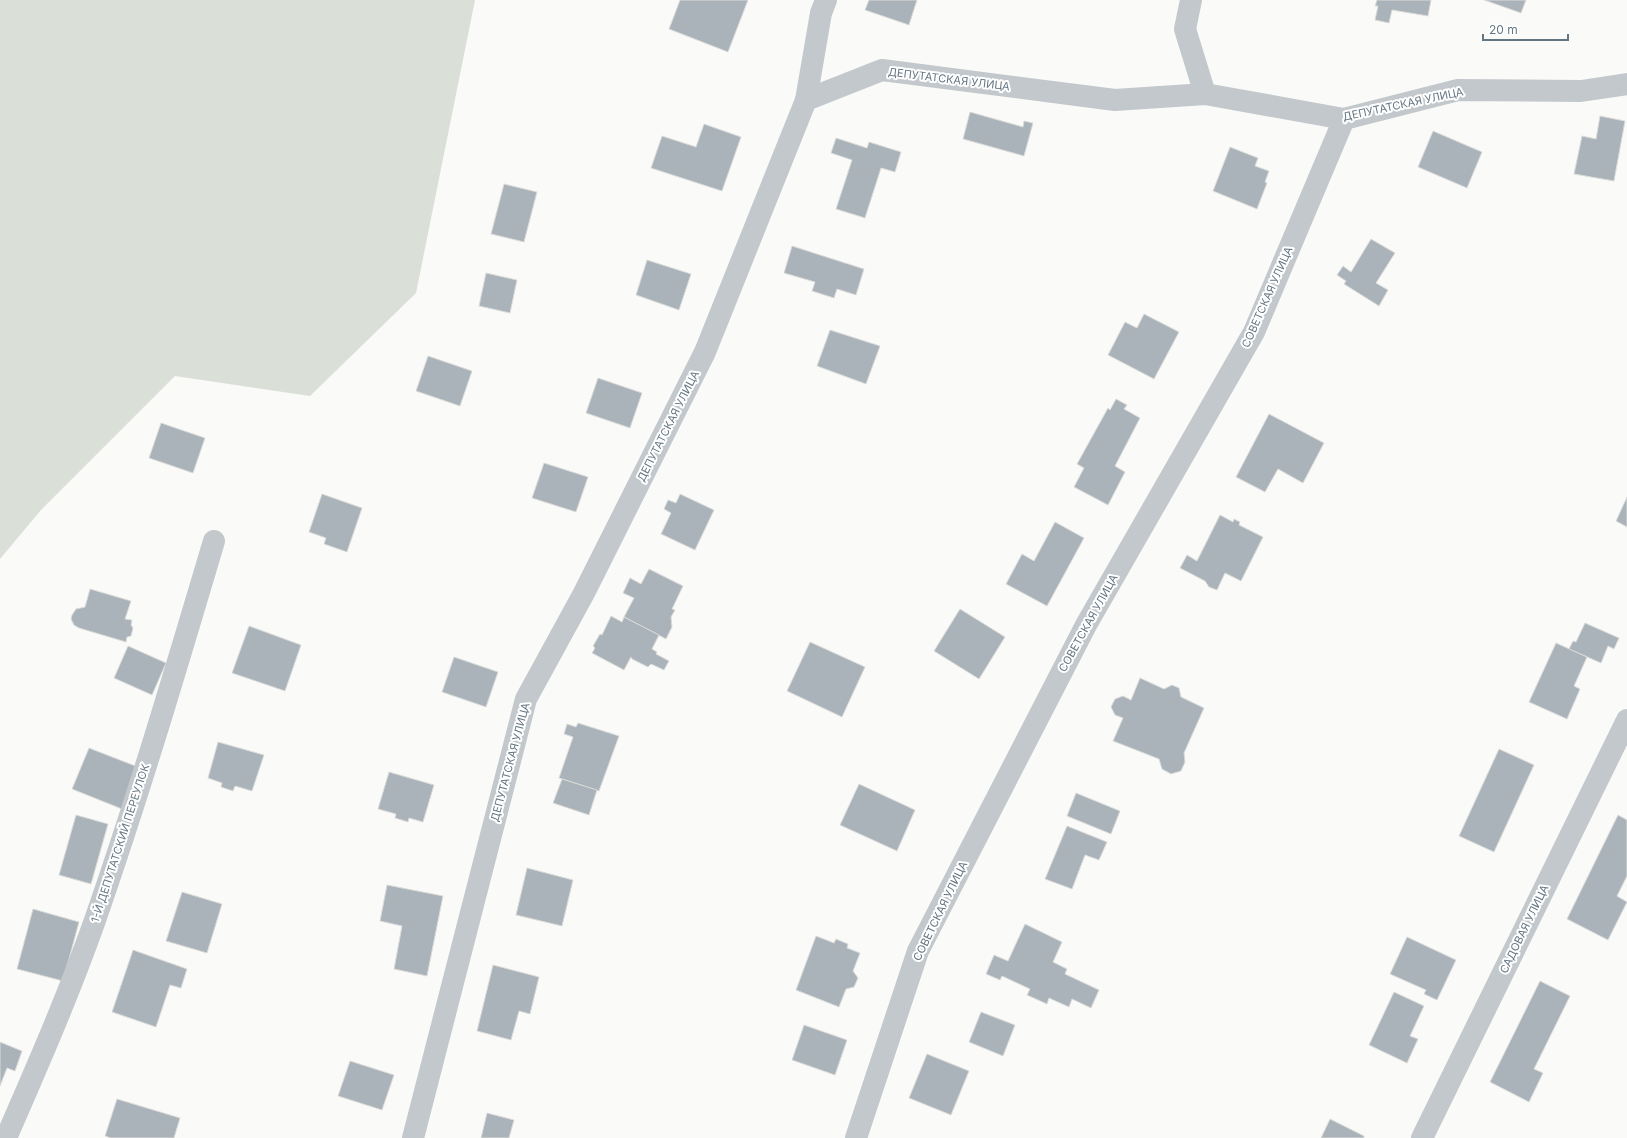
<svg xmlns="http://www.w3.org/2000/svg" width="1627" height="1138" font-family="Inter,sans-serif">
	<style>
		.green { fill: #dadfd7 }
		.building { fill: #aab3b9; stroke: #dcdcda }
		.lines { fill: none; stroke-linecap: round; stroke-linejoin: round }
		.minor { stroke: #c3c8cc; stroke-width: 22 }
		.labels { text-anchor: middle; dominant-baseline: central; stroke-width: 4; stroke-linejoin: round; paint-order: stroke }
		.street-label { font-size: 11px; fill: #657683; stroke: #fff }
	</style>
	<rect width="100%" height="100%" fill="#fafaf8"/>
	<path class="green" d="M0,0H475L416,293L310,396L175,376L41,510L0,559Z"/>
	<g class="building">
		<path d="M680,0H748L728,52L669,29Z"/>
		<path d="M869,0H917L909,25L865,10Z"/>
		<path d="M1377,0H1431L1428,16L1392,10L1389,23L1375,20L1378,6H1375Z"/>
		<path d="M1484,0H1526L1521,13Z"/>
		<path d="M970,112L1023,127L1024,121L1033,123L1024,156L963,139Z"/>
		<path d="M1600,116L1625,121L1614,181L1574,174L1582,136L1596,139Z"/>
		<path d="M704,124L741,137L722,191L651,168L662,136L696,147Z"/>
		<path d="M1433,131L1482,152L1467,188L1418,167Z"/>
		<path d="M836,138L867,148L869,142L901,152L895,172L881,168L865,218L836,209L852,160L831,153Z"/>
		<path d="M1230,147L1258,158L1255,166L1269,171L1265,182L1267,183L1257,209L1213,191Z"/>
		<path d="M504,184L537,192L524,242L491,234Z"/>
		<path d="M1371,239L1395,253L1376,283L1388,290L1379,306L1344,284L1346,281L1337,275L1343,266L1351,272Z"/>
		<path d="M792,246L864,269L856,295L837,289L834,298L812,291L815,282L784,273Z"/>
		<path d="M647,260L691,274L679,310L636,295Z"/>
		<path d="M486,273L517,280L510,313L479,306Z"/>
		<path d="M1144,314L1179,332L1154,379L1108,355L1125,322L1137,328Z"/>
		<path d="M830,330L880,346L866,384L817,366Z"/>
		<path d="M428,356L472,371L460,406L416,391Z"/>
		<path d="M598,378L642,393L630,428L586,413Z"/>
		<path d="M1116,399L1127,405L1124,409L1140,418L1115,466L1125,472L1108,505L1074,487L1084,468L1077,464L1108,408L1110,410Z"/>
		<path d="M1269,414L1324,443L1303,483L1278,469L1265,492L1236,477Z"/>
		<path d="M161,423L205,438L193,473L149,458Z"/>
		<path d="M544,463L588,477L576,512L532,498Z"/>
		<path d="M322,494L362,508L347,552L324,544L326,538L309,532Z"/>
		<path d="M680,494L714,510L695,550L661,534L671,513L664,509L668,500L676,503Z"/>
		<path d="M1627,497V527L1616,521Z"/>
		<path d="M1220,515L1233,522L1234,519L1240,522L1239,525L1263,537L1241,581L1225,573L1217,590L1209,587L1205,581L1180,568L1187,555L1197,561Z"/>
		<path d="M1055,522L1084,538L1047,606L1006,584L1022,554L1034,561Z"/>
		<path d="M649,569L683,586L672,609L675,610L671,617L672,627L666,639L624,617L634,598L623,593L630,578L641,584Z"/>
		<path d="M90,589L131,601L125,619L132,620L131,625L133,628L131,636L127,637L126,642L79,628L74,625L71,619L72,615L76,609L85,607Z"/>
		<path d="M960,609L1005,637L979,679L934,651Z"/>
		<path d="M611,616L622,622L624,617L659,635L652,649L657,652L656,654L669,661L664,670L651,664L648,667L632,659L631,657L624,670L592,653L595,648L593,646L600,634L602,635Z"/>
		<path d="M1585,623L1619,638L1614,649L1608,646L1601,663L1569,649L1573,641L1576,642Z"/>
		<path d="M249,626L301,645L285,691L232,673Z"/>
		<path d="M810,642L865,667L842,717L787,691Z"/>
		<path d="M1556,643L1587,657L1574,686L1580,689L1567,719L1529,702Z"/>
		<path d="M128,646L166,663L152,695L114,678Z"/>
		<path d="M454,657L498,672L486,707L442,692Z"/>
		<path d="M1140,678L1164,689L1172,685L1179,688L1181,697L1204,708L1184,753L1185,762L1181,771L1171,774L1162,769L1159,759L1113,741L1123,718L1115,715L1111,707L1115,699L1123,696L1131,700Z"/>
		<path d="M578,723L619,736L599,791L559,778L573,737L564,734L567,724L576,727Z"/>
		<path d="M218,742L264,755L252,791L235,786L233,791L221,787L222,783L208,778Z"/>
		<path d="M89,748L138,767L122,809L72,789Z"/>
		<path d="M1499,749L1534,765L1494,852L1459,836Z"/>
		<path d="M389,772L434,785L423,822L409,818L408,822L395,818L396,814L378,809Z"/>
		<path d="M562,779L597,790L589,815L553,803Z"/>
		<path d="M859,784L915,810L897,851L840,825Z"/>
		<path d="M1076,793L1120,811L1111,834L1067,816Z"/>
		<path d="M76,815L108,824L91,884L59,875Z"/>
		<path d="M1618,815L1627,820V876L1617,896L1627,902L1608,940L1567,919Z"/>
		<path d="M1067,826L1107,842L1099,860L1085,855L1072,889L1045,879Z"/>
		<path d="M527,868L573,880L562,926L516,915Z"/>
		<path d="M387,885L443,896L427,976L394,969L402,926L380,921Z"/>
		<path d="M182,892L222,904L207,953L166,941Z"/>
		<path d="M33,909L79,922L63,981L17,969Z"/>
		<path d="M1025,924L1062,942L1053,962L1067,969L1065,974L1099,990L1091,1008L1072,999L1069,1007L1049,998L1047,1004L1027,995L1030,989L1002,976L1000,980L986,974L994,955L1008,961Z"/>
		<path d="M816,936L834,943L836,939L848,944L847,948L860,953L853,971L858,978L854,987L846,989L839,1007L796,990Z"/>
		<path d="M1407,937L1456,960L1437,1000L1424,994L1426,990L1390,974Z"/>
		<path d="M133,950L187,969L181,988L170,985L156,1027L112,1012Z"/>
		<path d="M493,965L539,977L530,1014L519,1011L511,1040L477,1031Z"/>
		<path d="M1540,981L1570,996L1534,1069L1543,1073L1529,1102L1490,1082Z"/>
		<path d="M1394,992L1424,1006L1410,1036L1418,1039L1407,1063L1369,1045Z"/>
		<path d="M981,1012L1015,1025L1003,1056L969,1042Z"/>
		<path d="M804,1025L847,1040L835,1075L792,1060Z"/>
		<path d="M0,1042L22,1051L15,1071L7,1068L0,1086Z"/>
		<path d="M927,1054L969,1071L951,1115L909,1098Z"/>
		<path d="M350,1061L394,1075L382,1110L338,1096Z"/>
		<path d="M117,1099L180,1118L174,1138H111L105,1136Z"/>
		<path d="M487,1113L514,1120L509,1138H481Z"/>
		<path d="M1330,1119L1364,1136V1138H1321Z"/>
	</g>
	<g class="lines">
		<g class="minor">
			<path d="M1191,0L1185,29L1205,94"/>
			<path d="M806,100L821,13L826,0"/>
			<path d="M6,1138C37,1067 68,996 94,923C138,797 176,669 214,541"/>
			<path d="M413,1138L526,699L584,593L705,352L806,100L882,70L1115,100L1205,94L1344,119L1458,90L1581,91L1627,84"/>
			<path d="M856,1138L918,951L1086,625L1254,332L1344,119"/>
			<path d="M1422,1138L1627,720"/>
		</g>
	</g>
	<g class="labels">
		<g class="street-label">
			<text transform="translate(949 79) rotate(7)">ДЕПУТАТСКАЯ УЛИЦА</text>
			<text transform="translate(1403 104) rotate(-12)">ДЕПУТАТСКАЯ УЛИЦА</text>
			<text transform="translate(1267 297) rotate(-66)">СОВЕТСКАЯ УЛИЦА</text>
			<text transform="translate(668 426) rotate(-63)">ДЕПУТАТСКАЯ УЛИЦА</text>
			<text transform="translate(1088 623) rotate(-61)">СОВЕТСКАЯ УЛИЦА</text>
			<text transform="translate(510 762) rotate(-75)">ДЕПУТАТСКАЯ УЛИЦА</text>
			<text transform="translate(120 843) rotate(-72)">1-Й ДЕПУТАТСКИЙ ПЕРЕУЛОК</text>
			<text transform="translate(940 911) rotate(-64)">СОВЕТСКАЯ УЛИЦА</text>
			<text transform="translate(1524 929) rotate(-64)">САДОВАЯ УЛИЦА</text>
		</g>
	</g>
	<path d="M1483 34v6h85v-6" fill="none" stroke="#657683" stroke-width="2"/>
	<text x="1489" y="34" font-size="12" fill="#657683" stroke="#ffffff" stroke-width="3" paint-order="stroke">20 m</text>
</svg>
